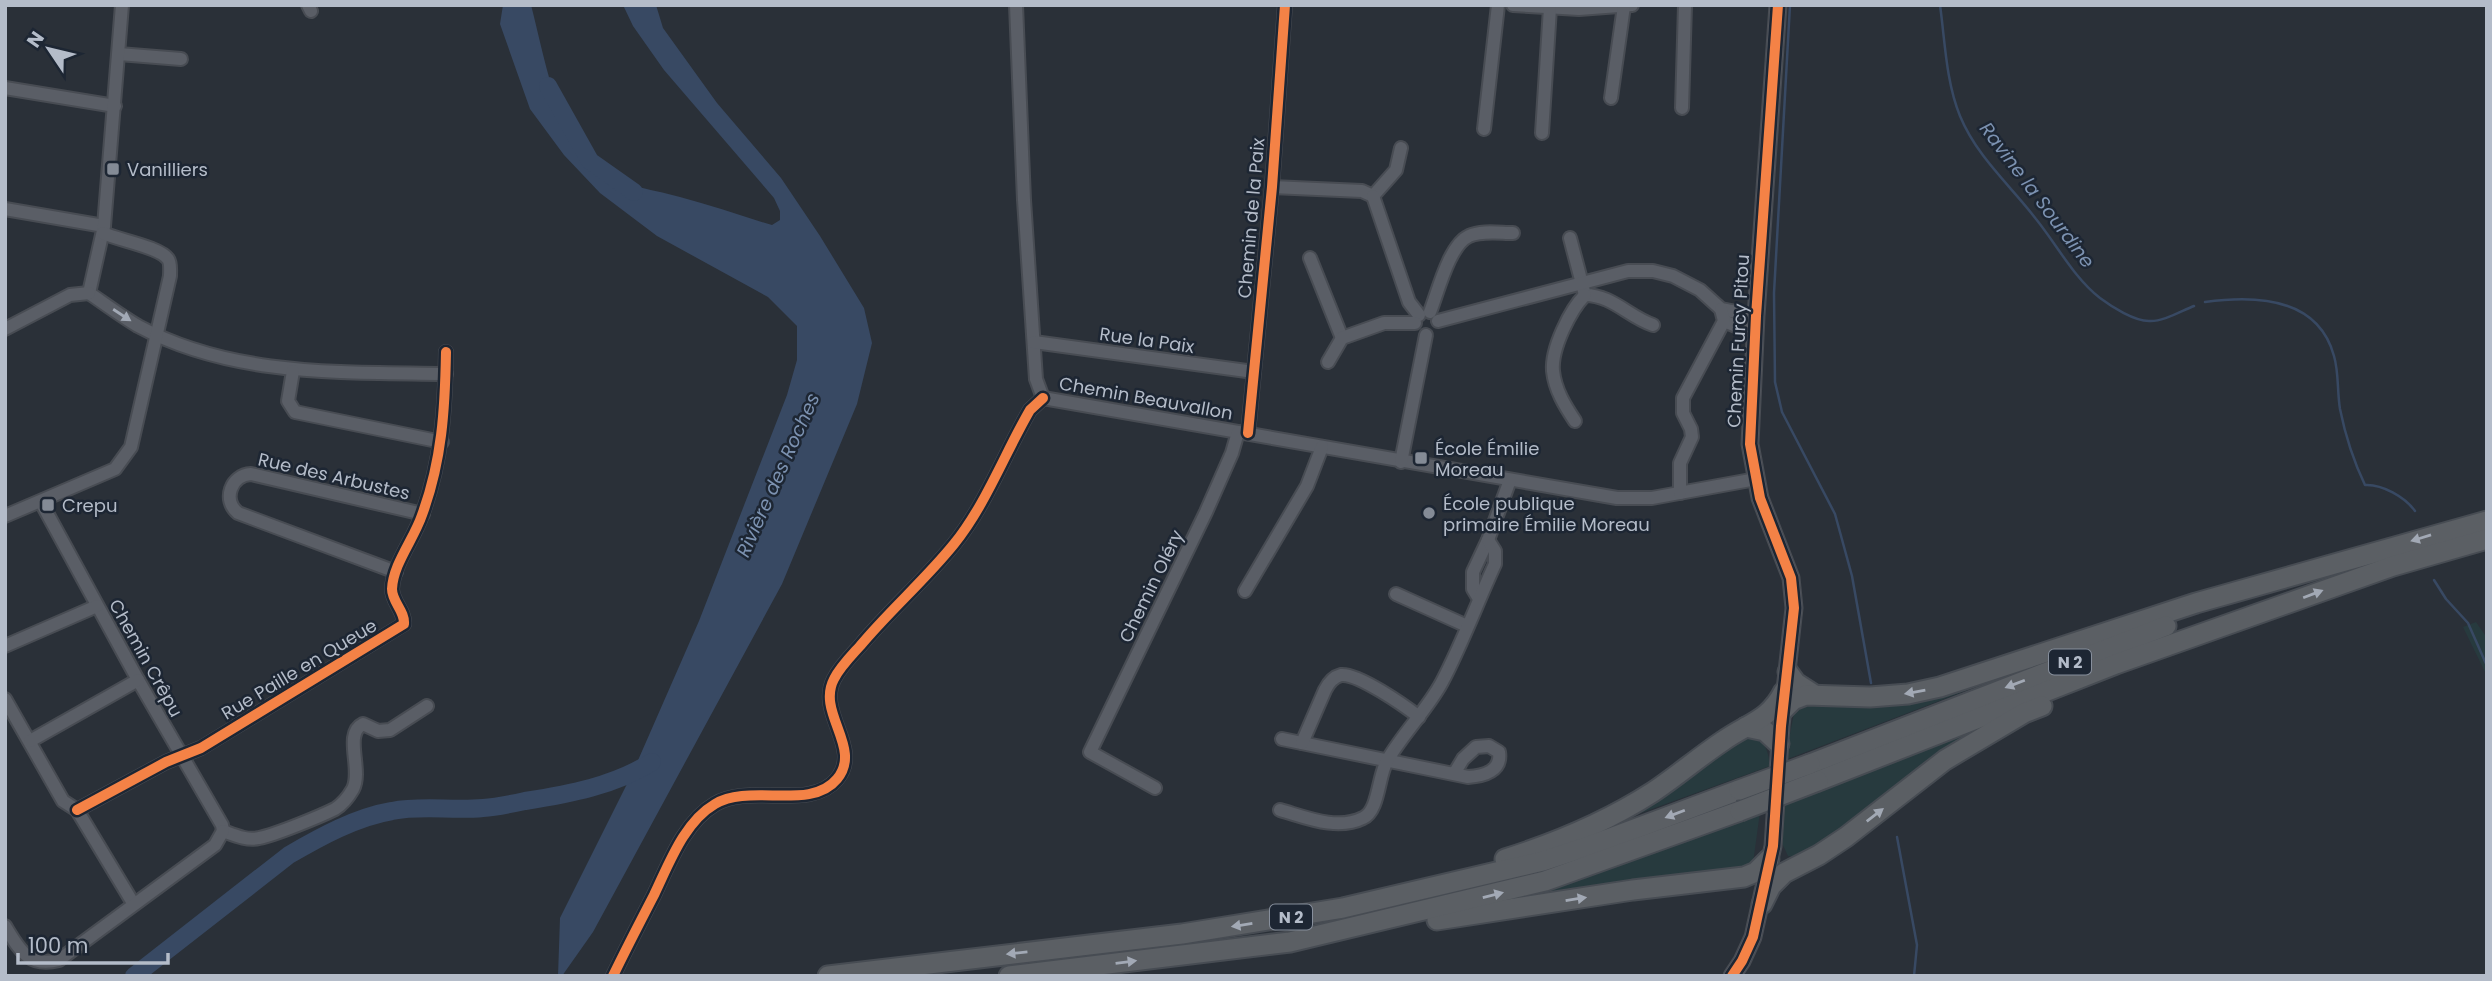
<svg xmlns="http://www.w3.org/2000/svg" width="2492" height="981" font-family="Poppins,sans-serif">
	<style>
		.green { fill: #273a3e }
		.water { fill: #384963 }
		.lines { fill: none; stroke-linecap: round; stroke-linejoin: round }
		.stream { stroke: #384963; stroke-width: 2.5 }
		.river { stroke: #384963; stroke-width: 18 }
		.minor-casing { stroke: #484c53; stroke-width: 16 }
		.tertiary-casing { stroke: #484c53; stroke-width: 19 }
		.trunk-casing { stroke: #474c53; stroke-width: 23 }
		.minor { stroke: #5a5e66; stroke-width: 12 }
		.tertiary { stroke: #5a5e66; stroke-width: 16 }
		.trunk { stroke: #5b5f64; stroke-width: 19 }
		.trunk-bridge-casing { stroke: #474c53; stroke-width: 23; stroke-linecap: butt }
		.trunk-bridge { stroke: #5b5f64; stroke-width: 19 }
		.cycleway-casing { stroke: #1d2633; stroke-width: 15 }
		.cycleway { stroke: #f48246; stroke-width: 10 }
		.oneway { fill: #a2a9b5 }
		.poi-dot { fill: #848b96; stroke: #1d2633; stroke-width: 2.5 }
		.labels { text-anchor: middle; dominant-baseline: central; stroke-width: 5; stroke-linejoin: round; paint-order: stroke }
		.shield { fill: #1d2633; stroke: #878f9c; stroke-width: 2 }
		.shield-label { font-size: 16px; font-weight: bold; fill: #b4bcc9 }
		.poi-label { font-size: 18px; fill: #b4bcc9; stroke: #1d2633; text-anchor: start }
		.street-label { font-size: 18px; fill: #b4bcc9; stroke: #1d2633 }
		.water-label { font-size: 19px; font-style: italic; fill: #7c92b1; stroke: #1d2633 }
	</style>
	<rect width="100%" height="100%" fill="#2a3038"/>
	<g class="green">
		<path d="M2476,622L2487,638V676L2463,627Z"/>
		<path d="M2043,661L1785,760L1795,708L1801,702H1895Z"/>
		<path d="M1971,731L1972,735L1910,776L1831,836L1799,857L1788,856L1780,839V804Z"/>
		<path d="M1744,736C1763,736 1768,748 1770,766L1594,830Z"/>
		<path d="M1760,812L1753,863L1745,870L1565,889L1524,899L1523,893Z"/>
	</g>
	<path class="water" d="M503,5H531C544,54 555,127 592,163C616,187 649,188 680,197C711,205 741,216 772,225L780,220V211L774,198L664,70L633,26L623,5H656L663,28L717,103L781,178L820,236L864,308L872,343L857,404L782,584L593,932L562,976H558L560,918L632,774L699,621L787,395L797,360V326L768,297L657,236L600,193L564,155L530,109L500,24Z"/>
	<g class="lines">
		<g class="stream">
			<path d="M1790,5L1774,293L1775,382L1782,412L1835,514L1852,576L1871,683"/>
			<path d="M1940,5C1945,41 1946,82 1960,116C1977,157 2010,185 2036,219C2057,245 2074,278 2100,298C2112,307 2134,321 2149,321C2163,322 2181,311 2194,306"/>
			<path d="M2205,302C2255,295 2318,297 2334,356C2339,373 2337,391 2340,409C2345,434 2354,462 2365,485C2382,484 2405,497 2415,511"/>
			<path d="M2434,580L2446,599L2468,623L2487,666"/>
			<path d="M1897,837L1917,945L1914,976"/>
		</g>
		<g class="river">
			<path d="M548,86L590,161L634,192"/>
			<path d="M134,976L289,855C320,837 356,817 392,811C422,805 452,811 483,808C497,807 511,804 525,801C570,794 613,786 652,762"/>
		</g>
		<defs>
			<g id="minor">
				<path d="M308,5L311,11"/>
				<path d="M1016,5L1024,200L1036,379L1043,398"/>
				<path d="M1513,5L1579,9L1632,5"/>
				<path d="M119,54L181,59"/>
				<path d="M5,88L115,106"/>
				<path d="M1611,98L1624,6"/>
				<path d="M1682,108L1685,5"/>
				<path d="M1484,129L1498,5"/>
				<path d="M1542,133L1550,8"/>
				<path d="M1272,187L1362,191L1373,196L1396,170L1401,148"/>
				<path d="M1373,196L1409,302L1419,315"/>
				<path d="M5,209L104,226"/>
				<path d="M1570,238L1585,295C1612,295 1629,317 1653,325"/>
				<path d="M1310,258L1342,338"/>
				<path d="M89,293C105,304 121,316 138,326C233,377 341,372 446,374"/>
				<path d="M89,293L104,226L122,5"/>
				<path d="M1430,312C1438,292 1449,245 1469,236C1481,230 1500,233 1513,233"/>
				<path d="M1438,321L1628,271H1653L1673,276L1700,290L1721,309L1756,316"/>
				<path d="M1724,321L1755,334"/>
				<path d="M5,329L70,295L89,293"/>
				<path d="M1034,342L1254,372"/>
				<path d="M1328,362L1342,338L1384,323H1415"/>
				<path d="M293,371L288,401L295,412L442,442"/>
				<path d="M1043,398L1617,498H1652L1756,479"/>
				<path d="M1575,421C1565,406 1555,390 1553,371C1551,349 1570,310 1585,295"/>
				<path d="M1248,433L1272,187L1285,5"/>
				<path d="M1401,462L1426,335"/>
				<path d="M1680,493V463L1692,437L1691,429L1683,413V398L1724,321L1721,309"/>
				<path d="M41,502L138,680L222,825L223,831"/>
				<path d="M5,516L115,469L131,447L170,276C170,270 171,263 168,259C160,247 118,240 103,233"/>
				<path d="M396,572L238,513C222,500 231,475 251,474L423,514"/>
				<path d="M1245,591L1307,486L1322,447"/>
				<path d="M1396,594L1467,626"/>
				<path d="M1479,599L1473,589V572L1488,540L1510,480"/>
				<path d="M5,646L97,606"/>
				<path d="M5,699L63,801L77,810L133,903"/>
				<path d="M1282,739L1468,777C1484,776 1502,771 1499,752L1489,746L1476,747L1463,759L1454,774"/>
				<path d="M30,741L138,680"/>
				<path d="M1302,743L1325,690C1328,684 1333,677 1341,675C1358,673 1405,706 1419,717"/>
				<path d="M1155,788L1090,752L1206,512L1232,453L1238,432"/>
				<path d="M77,810L166,762L201,748L404,624C405,611 392,602 392,589C393,564 414,539 422,515C442,461 445,409 446,352"/>
				<path d="M1280,810C1305,817 1337,831 1363,818C1379,811 1378,776 1387,761C1403,733 1427,710 1442,682C1462,644 1477,603 1495,564V551L1488,540"/>
				<path d="M223,831C234,835 247,841 259,838C275,835 321,816 335,809C343,804 349,796 353,789C363,769 343,734 363,724L378,731L390,730L427,706"/>
				<path d="M5,926C19,949 28,968 59,960L215,845L223,831"/>
				<path d="M613,976C626,949 640,922 654,895C669,864 684,822 715,804C750,783 811,811 837,779C863,748 816,713 834,679C840,667 851,656 860,646C890,610 925,580 954,544C985,506 1005,453 1030,410L1043,398"/>
			</g>
			<path id="tertiary" d="M1732,976L1742,961L1753,937L1773,846L1781,726L1794,608L1791,578L1760,498L1750,444L1756,316L1778,5"/>
			<g id="trunk">
				<path d="M1788,672L1796,683L1813,694"/>
				<path d="M1782,711L1793,700L1806,695L1870,697L1908,694L1940,687L2196,603L2487,521"/>
				<path d="M1746,727L1765,731L1779,744"/>
				<path d="M1810,764L2166,626"/>
				<path d="M1818,781L2116,664L2393,566L2487,539"/>
				<path d="M1505,859C1556,843 1608,821 1653,792C1677,776 1699,757 1723,741C1748,723 1769,721 1784,691"/>
				<path d="M1762,904L1771,886L1784,873L1819,855L1846,837L1945,760L2024,713L2042,706"/>
				<path d="M1437,920L1633,890L1744,877L1756,872L1769,859"/>
				<path d="M828,976L1182,934L1343,908L1543,861L1592,845L1739,790"/>
				<path d="M1009,976L1290,942L1545,881L1740,811"/>
			</g>
		</defs>
		<use href="#minor" class="minor-casing"/>
		<use href="#tertiary" class="tertiary-casing"/>
		<use href="#trunk" class="trunk-casing"/>
		<use href="#minor" class="minor"/>
		<use href="#tertiary" class="tertiary"/>
		<use href="#trunk" class="trunk"/>
		<defs>
			<g id="trunk-bridge">
				<path d="M1739,790L1810,764"/>
				<path d="M1740,811L1818,781"/>
			</g>
		</defs>
		<use href="#trunk-bridge" class="trunk-bridge-casing"/>
		<use href="#trunk-bridge" class="trunk-bridge"/>
		<defs>
			<g id="cycleway">
				<path d="M1248,433L1272,187L1285,5"/>
				<path d="M77,810L166,762L201,748L404,624C405,611 392,602 392,589C393,564 414,539 422,515C442,461 445,409 446,352"/>
				<path d="M613,976C626,949 640,922 654,895C669,864 684,822 715,804C750,783 811,811 837,779C863,748 816,713 834,679C840,667 851,656 860,646C890,610 925,580 954,544C985,506 1005,453 1030,410L1043,398"/>
				<path d="M1732,976L1742,961L1753,937L1773,846L1781,726L1794,608L1791,578L1760,498L1750,444L1756,316L1778,5"/>
			</g>
		</defs>
		<use href="#cycleway" class="cycleway-casing"/>
		<use href="#cycleway" class="cycleway"/>
	</g>
	<defs><path id="oneway-solid" d="M-6-.8H1V-3.2L6.5 0L1 3.2V.8H-6Z" transform="scale(1.75)"/></defs>
	<g class="oneway">
		<use href="#oneway-solid" transform="translate(122 315) rotate(33)"/>
		<use href="#oneway-solid" transform="translate(2421 538) rotate(163)"/>
		<use href="#oneway-solid" transform="translate(2313 594) rotate(-21)"/>
		<use href="#oneway-solid" transform="translate(2015 684) rotate(159)"/>
		<use href="#oneway-solid" transform="translate(1915 692) rotate(170)"/>
		<use href="#oneway-solid" transform="translate(1675 814) rotate(159)"/>
		<use href="#oneway-solid" transform="translate(1875 815) rotate(-38)"/>
		<use href="#oneway-solid" transform="translate(1493 895) rotate(-14)"/>
		<use href="#oneway-solid" transform="translate(1576 899) rotate(-9)"/>
		<use href="#oneway-solid" transform="translate(1242 925) rotate(171)"/>
		<use href="#oneway-solid" transform="translate(1017 953) rotate(174)"/>
		<use href="#oneway-solid" transform="translate(1126 962) rotate(-7)"/>
	</g>
	<g class="poi-dot">
		<rect x="106" y="162" width="14" height="14" rx="3.5"/>
		<rect x="1414" y="451" width="14" height="14" rx="3.5"/>
		<rect x="41" y="498" width="14" height="14" rx="3.5"/>
		<circle cx="1429" cy="513" r="7"/>
	</g>
	<g class="labels">
		<g class="shield">
			<rect x="2049" y="649.5" width="42" height="25" rx="5"/>
			<rect x="1270" y="904.5" width="42" height="25" rx="5"/>
		</g>
		<g class="shield-label">
			<text x="2070" y="662">N 2</text>
			<text x="1291" y="917">N 2</text>
		</g>
		<g class="poi-label">
			<text x="127" y="169">Vanilliers</text>
			<text x="1435" y="448">École Émilie<tspan x="1435" dy="21">Moreau</tspan></text>
			<text x="1443" y="503">École publique<tspan x="1443" dy="21">primaire Émilie Moreau</tspan></text>
			<text x="62" y="505">Crepu</text>
		</g>
		<g class="street-label">
			<text transform="translate(1251 218) rotate(-85)">Chemin de la Paix</text>
			<text transform="translate(1147 340) rotate(8)">Rue la Paix</text>
			<text transform="translate(1738 341) rotate(-87)">Chemin Furcy Pitou</text>
			<text transform="translate(1146 398) rotate(10)">Chemin Beauvallon</text>
			<text transform="translate(334 476) rotate(13)">Rue des Arbustes</text>
			<text transform="translate(1151 586) rotate(-64)">Chemin Oléry</text>
			<text transform="translate(146 658) rotate(61)">Chemin Crêpu</text>
			<text transform="translate(299 669) rotate(-31)">Rue Paille en Queue</text>
		</g>
		<g class="water-label">
			<text transform="translate(2037 195) rotate(53)">Ravine la Sourdine</text>
			<text transform="translate(778 475) rotate(-66)">Rivière des Roches</text>
		</g>
	</g>
	<rect width="2492" height="981" fill="none" stroke="#b4bcc9" stroke-width="14"/>
	<g transform="translate(49 49) rotate(305)" stroke="#1d2633" stroke-width="5" paint-order="stroke">
	<path d="M0-5L12 26L0 18L-12 26Z" fill="#b4bcc9"/>
	<text y="-10" font-size="19" font-weight="bold" text-anchor="middle" fill="#b4bcc9">N</text>
	</g>
	<path d="M18 953v10h150v-10" fill="none" stroke="#b4bcc9" stroke-width="3.5"/>
	<text x="28" y="953" font-size="21" fill="#b4bcc9" stroke="#1d2633" stroke-width="5" paint-order="stroke">100 m</text>
</svg>
